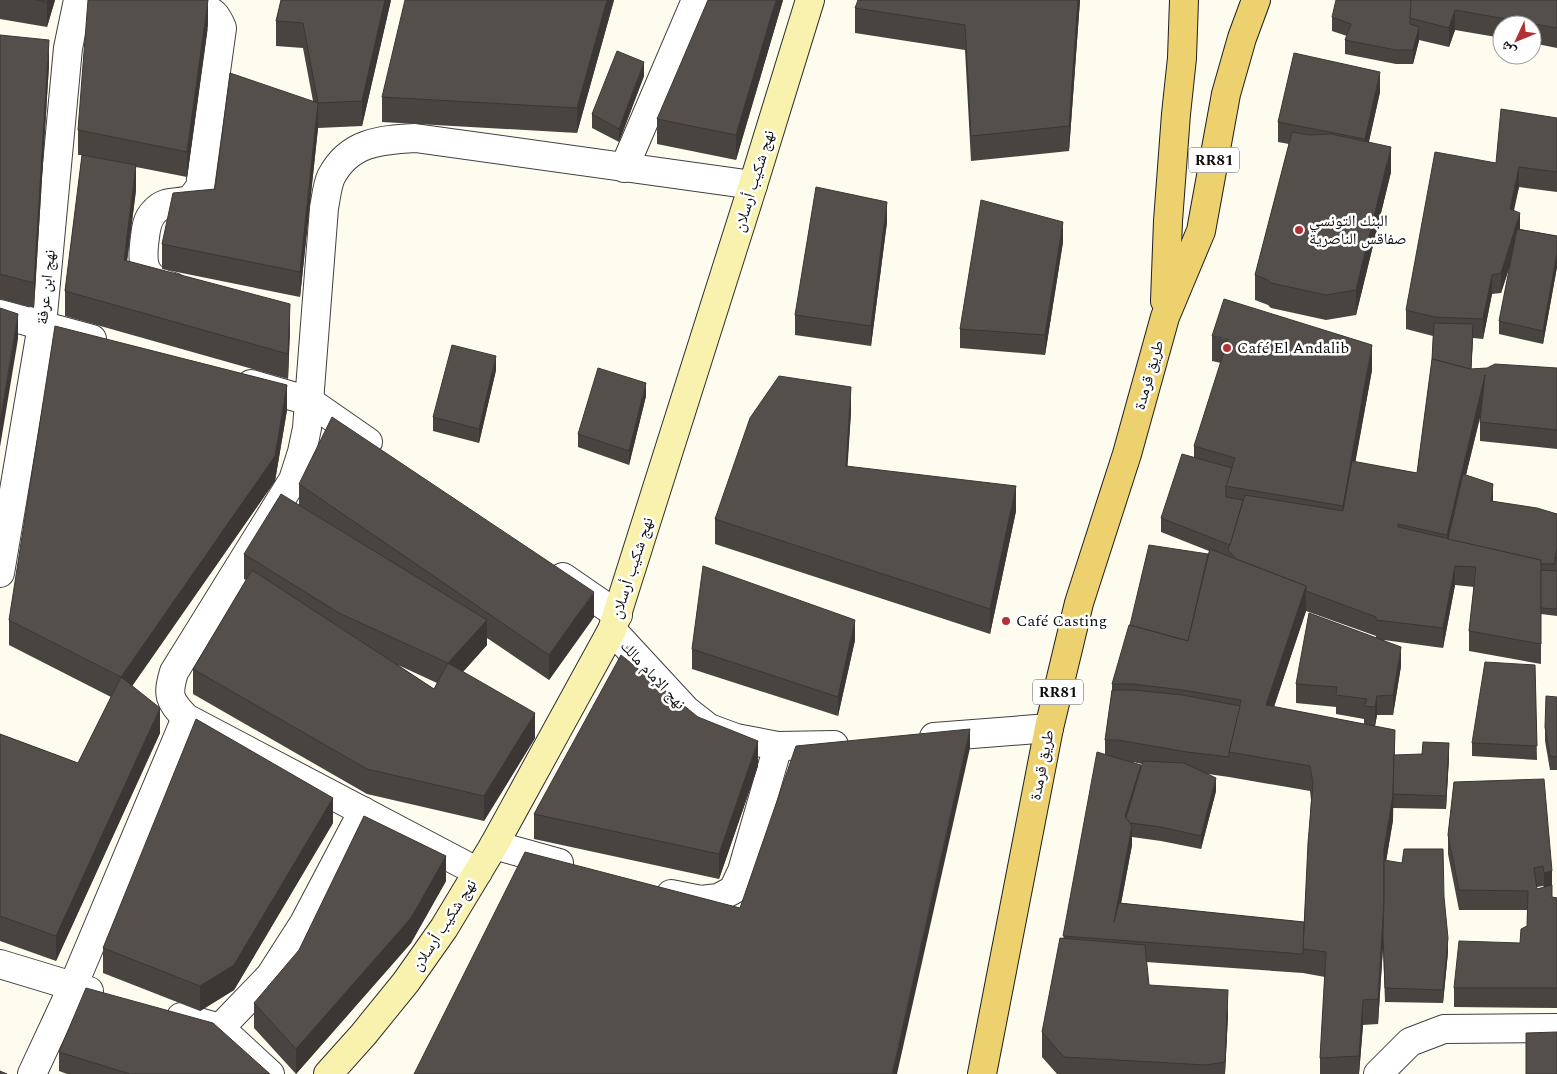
<svg xmlns="http://www.w3.org/2000/svg" width="1557" height="1074" font-family="Spectral,'Noto Naskh Arabic',serif">
	<style>
		.lines { fill: none; stroke-linecap: round; stroke-linejoin: round }
		.street-casing { stroke: #404040; stroke-width: 30 }
		.secondary-casing { stroke: #2f2f2f; stroke-width: 30 }
		.primary-casing { stroke: #1e1e1e; stroke-width: 30 }
		.street { stroke: #fff; stroke-width: 28 }
		.secondary { stroke: #f9f2af; stroke-width: 28 }
		.primary { stroke: #eed16f; stroke-width: 28 }
		.wall { fill: #494440; fill-rule: evenodd }
		.shaded-wall { fill: #3c3734 }
		.building { fill: #554f4b; stroke: #3c3734 }
		.poi-dot { fill: #b33034; stroke: #fff; stroke-width: 2 }
		.labels { text-anchor: middle; dominant-baseline: central; stroke-width: 5; stroke-linejoin: round; paint-order: stroke }
		.shield { fill: #fff; stroke: #565656; stroke-width: 1 }
		.shield-label { font-size: 15px; font-weight: bold; fill: #0d0d0d }
		.street-label { font-size: 16px; fill: #0d0d0d; stroke: #fff }
		.poi-label { font-size: 16px; fill: #0d0d0d; stroke: #fff; text-anchor: start }
	</style>
	<rect width="100%" height="100%" fill="#fefbef"/>
	<g class="lines">
		<defs>
			<g id="street">
				<path d="M159,0C174,3 203,4 214,14C218,18 220,23 222,28L200,187C197,191 194,196 190,199C179,205 166,198 154,212C147,219 146,228 145,237C141,266 143,279 173,287"/>
				<path d="M624,168L696,0"/>
				<path d="M0,314L92,339"/>
				<path d="M251,384L309,401L368,442"/>
				<path d="M0,573L42,325L68,48L78,0"/>
				<path d="M563,577L618,615"/>
				<path d="M612,630L686,710L709,728L736,738L778,746L834,745"/>
				<path d="M934,737L1049,728"/>
				<path d="M494,845L559,863"/>
				<path d="M478,872L186,718C169,700 167,696 174,672L293,480L302,452L307,428L324,208C326,198 327,186 331,177C349,142 380,140 415,138L753,185"/>
				<path d="M671,894L701,900L718,898L733,890L742,871L778,746"/>
				<path d="M0,964L89,991"/>
				<path d="M181,1017L220,1028L270,1074"/>
				<path d="M220,1028L270,976L304,923L363,811"/>
				<path d="M32,1074L73,986L186,718"/>
				<path d="M1378,1074L1410,1042L1444,1029L1557,1028"/>
			</g>
			<path id="secondary" d="M328,1074L363,1035L406,982L444,928L494,845L612,630L753,185L810,0"/>
			<g id="primary">
				<path d="M1165,301L1168,221L1176,114L1182,58L1184,0"/>
				<path d="M982,1074L1049,728L1079,603L1127,454L1165,317L1201,231L1226,94L1242,38L1256,0"/>
			</g>
		</defs>
		<use href="#street" class="street-casing"/>
		<use href="#secondary" class="secondary-casing"/>
		<use href="#primary" class="primary-casing"/>
		<use href="#street" class="street"/>
		<use href="#secondary" class="secondary"/>
		<use href="#primary" class="primary"/>
	</g>
	<g class="wall">
		<path d="M0,0H55L47,27L0,19Z"/>
		<path d="M281,0H391L362,126L318,128L300,297L162,269V244L215,189L313,101L303,48L276,46V21Z"/>
		<path d="M614,0L577,133L382,122V97Z"/>
		<path d="M783,0L736,160L657,144V119Z"/>
		<path d="M1080,0L1069,151L971,161L965,50L855,33V8Z"/>
		<path d="M1557,0V48L1532,43V25H1502V38L1455,30L1449,47L1419,40L1413,64H1396L1345,54V40L1347,36L1332,31V17Z"/>
		<path d="M208,24L187,177L136,167V190L127,261L290,329L288,379L65,316V291L82,155H78V130Z"/>
		<path d="M0,35L49,65L34,308L0,299Z"/>
		<path d="M644,76L619,142L592,128V114Z"/>
		<path d="M1380,92L1369,142L1391,172L1356,315L1326,320L1271,308L1268,305L1255,300V275L1289,144L1278,142V122Z"/>
		<path d="M1557,118V192L1519,187L1513,211L1520,229L1557,236V267L1543,344L1499,334V321L1510,266L1501,293L1492,294L1483,339L1473,338L1471,369L1557,368V449L1480,441V422L1481,414L1466,475L1493,497V501L1557,514V616L1541,614V664L1469,651V631L1474,587L1455,585L1443,648L1384,640L1401,666L1393,715H1377L1375,726L1395,755L1449,757L1446,809L1393,808V820L1386,861L1444,897L1448,952L1443,1003L1385,1002L1383,947L1378,1024L1363,1025L1359,1074H1320V1058L1325,977L1303,973L1146,962L1149,985L1228,1015L1225,1074H1057L1042,1057V1032L1105,754V740L1112,690V684L1130,625L1208,554L1209,551L1161,532V518L1194,458V446L1221,363L1212,361V336L1372,370L1355,462L1417,473L1432,359L1433,336L1406,329V310L1496,163ZM1306,611L1376,636V637L1296,684V703L1336,707V714L1364,719V724L1274,707ZM1133,762L1142,764L1141,770ZM1208,774L1229,777L1310,791L1311,800L1304,922L1121,903L1132,845V837L1161,841L1201,849L1216,791Z"/>
		<path d="M887,222L871,346L795,335V315Z"/>
		<path d="M1063,242L1045,355L960,348V329Z"/>
		<path d="M496,370L479,443L433,431V417Z"/>
		<path d="M646,396L629,465L578,447V434Z"/>
		<path d="M287,410L275,481L132,686L160,733L56,961L0,941V734L78,763L111,697L9,645V620Z"/>
		<path d="M851,412L847,466L1016,511L990,634L715,544V519Z"/>
		<path d="M299,484L594,617L549,680L487,638V645L463,672L535,738L484,821L367,794L193,694V669L246,580L244,579V554L299,504ZM398,665L437,683L434,689Z"/>
		<path d="M855,640L838,716L692,669V649Z"/>
		<path d="M1535,665L1537,760L1472,756V743Z"/>
		<path d="M1557,697V770H1550L1545,741V727Z"/>
		<path d="M698,717L758,766L719,879L534,839V814Z"/>
		<path d="M1454,782L1552,871V897L1557,898V1008L1454,1007V988L1520,943L1527,926V910H1459L1448,854V835ZM1543,886L1544,887L1537,889V887Z"/>
		<path d="M333,823L234,990L200,1011L103,973V948Z"/>
		<path d="M446,881L411,943L296,1074L254,1028V1003Z"/>
		<path d="M59,1052L270,1074H67L59,1071Z"/>
	</g>
	<g class="shaded-wall">
		<path d="M48,0H55L47,27V2Z"/>
		<path d="M208,0V24L187,177V152Z"/>
		<path d="M385,0H391L362,126V101Z"/>
		<path d="M607,0H614L577,133V108Z"/>
		<path d="M776,0H783L736,160V135Z"/>
		<path d="M1078,0H1080L1069,151V126Z"/>
		<path d="M1455,10V30L1449,47V28Z"/>
		<path d="M1419,27V41L1413,64V50Z"/>
		<path d="M49,40V65L34,308V283Z"/>
		<path d="M644,62V76L619,142V129Z"/>
		<path d="M1380,72V92L1365,158V139Z"/>
		<path d="M318,103V128L300,297V272Z"/>
		<path d="M1391,147V172L1356,315V290Z"/>
		<path d="M136,165V190L124,285V260Z"/>
		<path d="M1519,167V187L1510,229V209Z"/>
		<path d="M887,202V222L871,346V326Z"/>
		<path d="M1520,213V233L1501,293V273Z"/>
		<path d="M1063,222V242L1045,355V335Z"/>
		<path d="M1557,253V267L1543,344V331Z"/>
		<path d="M1492,275V294L1483,339V319Z"/>
		<path d="M290,304V329L288,379V354Z"/>
		<path d="M18,314V339L0,447V422Z"/>
		<path d="M1473,324V338L1470,389V375Z"/>
		<path d="M1372,345V370L1343,531V506Z"/>
		<path d="M496,356V370L479,443V429Z"/>
		<path d="M1485,375V395L1450,542L1447,541V535Z"/>
		<path d="M646,383V396L629,465V451Z"/>
		<path d="M287,385V410L275,481L121,702V677Z"/>
		<path d="M851,387V412L846,491V466Z"/>
		<path d="M1493,484V497L1491,514V501Z"/>
		<path d="M1016,486V511L990,634V609Z"/>
		<path d="M1455,566V585L1443,648V628Z"/>
		<path d="M1306,586V611L1266,730V705Z"/>
		<path d="M594,592V617L549,680V655Z"/>
		<path d="M487,620V645L448,688V663Z"/>
		<path d="M855,620V640L838,716V697Z"/>
		<path d="M1401,647V666L1393,715V695Z"/>
		<path d="M1377,696V715L1375,726V707Z"/>
		<path d="M160,708V733L56,961V936Z"/>
		<path d="M535,713V738L484,821V796Z"/>
		<path d="M970,729V748L897,1074H892Z"/>
		<path d="M1395,730L1393,820L1384,874V849Z"/>
		<path d="M758,741V766L719,879V854Z"/>
		<path d="M1449,743V757L1446,809V796Z"/>
		<path d="M1141,765V784L1129,823L1125,816Z"/>
		<path d="M1216,778V791L1201,849V836Z"/>
		<path d="M333,798V823L234,990L200,1011V986Z"/>
		<path d="M1132,826V845L1114,941V922Z"/>
		<path d="M446,856V881L411,943L296,1074V1049Z"/>
		<path d="M1552,871V891L1544,893V873Z"/>
		<path d="M1384,901L1383,947L1378,1024V999Z"/>
		<path d="M1448,938V952L1443,1003V990Z"/>
		<path d="M1228,990V1015L1225,1074V1062Z"/>
		<path d="M1363,1000V1025L1359,1074V1056Z"/>
	</g>
	<g class="building">
		<path d="M37,0H48L47,2Z"/>
		<path d="M88,0H208L187,152L78,130Z"/>
		<path d="M281,0H385L362,101L318,103L303,23L276,21Z"/>
		<path d="M405,0H607L577,108L382,97Z"/>
		<path d="M708,0H776L736,135L657,119Z"/>
		<path d="M858,0H1078L1069,126L971,136L965,25L855,8Z"/>
		<path d="M1336,0H1411L1410,24L1419,27L1413,50H1396L1345,40L1351,24L1332,17Z"/>
		<path d="M1411,0H1557V28L1455,10L1449,28L1410,18Z"/>
		<path d="M0,35L49,40L34,283L0,274Z"/>
		<path d="M617,51L644,62L619,129L592,114Z"/>
		<path d="M1294,53L1380,72L1365,139L1278,122Z"/>
		<path d="M230,73L318,103L300,272L162,244L173,193L215,189Z"/>
		<path d="M1501,109L1557,118V172L1519,167L1510,209L1520,213L1501,273L1492,275L1483,319L1434,317L1406,310L1435,152L1496,163Z"/>
		<path d="M1292,132L1309,135L1331,134L1391,147L1356,290L1326,295L1271,283L1268,280L1255,275Z"/>
		<path d="M82,155L136,165L124,260L290,304L288,354L65,291Z"/>
		<path d="M816,187L887,202L871,326L795,315Z"/>
		<path d="M981,200L1063,222L1045,335L960,329Z"/>
		<path d="M1517,229L1557,236V253L1543,331L1499,321Z"/>
		<path d="M1224,299L1372,345L1343,506L1226,486L1235,458L1194,446L1228,339L1212,336Z"/>
		<path d="M0,308L18,314L0,422Z"/>
		<path d="M1434,323L1473,324L1471,369L1432,359Z"/>
		<path d="M55,326L287,385L275,456L121,677L160,708L56,936L0,916V734L78,763L121,677L9,620Z"/>
		<path d="M452,345L496,356L479,429L433,417Z"/>
		<path d="M1432,359L1470,369L1487,368L1495,364L1557,368V430L1480,422L1485,375L1447,535L1398,524V527L1541,560V644L1469,631L1476,567L1455,566L1443,628L1376,620V617L1306,591V586L1236,559L1228,550L1245,495L1343,511L1352,461L1417,473Z"/>
		<path d="M598,368L646,383L629,451L578,434Z"/>
		<path d="M779,376L851,387L846,466L1016,486L990,609L715,519L750,418Z"/>
		<path d="M332,417L594,592L549,655L299,484Z"/>
		<path d="M1182,454L1232,468L1226,486V497L1243,500L1230,545L1161,518Z"/>
		<path d="M1463,474L1493,484L1491,501L1537,508L1557,514V549L1555,558V564H1541V560L1448,539Z"/>
		<path d="M281,494L487,620L448,663L339,613L244,554Z"/>
		<path d="M1149,545L1208,554L1188,641L1130,625Z"/>
		<path d="M1210,549L1306,586L1266,705L1395,730L1393,795L1384,849V901L1378,999L1363,1000L1359,1056L1320,1058L1326,952L1303,949L1308,843L1313,783L1310,766L1229,752L1241,700L1183,690L1133,684H1112L1129,625L1188,641Z"/>
		<path d="M1557,549V558H1555Z"/>
		<path d="M703,566L855,620L838,697L692,649Z"/>
		<path d="M252,570L434,689L448,663L535,713L484,796L367,769L193,669Z"/>
		<path d="M1541,570L1557,571V609L1541,608Z"/>
		<path d="M1309,613L1401,647L1393,695L1377,696L1375,707L1364,706L1367,699L1336,695L1337,687L1296,684Z"/>
		<path d="M621,655L698,717L758,741L719,854L534,814Z"/>
		<path d="M1485,662L1535,665L1537,746L1472,743Z"/>
		<path d="M1112,690H1133L1183,695L1240,706L1229,752V757L1187,752L1118,740H1105Z"/>
		<path d="M1546,696L1557,697V757L1550,756L1545,727Z"/>
		<path d="M196,719L333,798L234,965L200,986L103,948Z"/>
		<path d="M970,729L892,1074H414L525,852L740,908L796,746Z"/>
		<path d="M1423,742L1449,743L1446,796L1393,794L1394,755L1422,754Z"/>
		<path d="M1097,752L1141,765L1125,816L1132,826L1114,922L1119,903L1304,922L1303,954L1063,936Z"/>
		<path d="M1143,761L1184,763L1216,778L1201,836L1161,827L1130,823L1126,818Z"/>
		<path d="M1544,779L1552,871L1544,873L1543,866L1534,868L1537,889L1552,885V897L1557,898V988H1454L1459,941L1520,943L1521,929L1527,926L1528,891L1459,890L1448,835L1454,782Z"/>
		<path d="M364,816L446,856L411,918L296,1049L254,1003L299,950Z"/>
		<path d="M1404,849H1443L1444,897L1448,938L1443,990L1385,988L1383,933L1384,901V860L1402,863Z"/>
		<path d="M1060,938L1145,945L1149,985L1228,990L1225,1062L1206,1065L1064,1057L1042,1032Z"/>
		<path d="M86,988L213,1023L270,1074H130L59,1052Z"/>
		<path d="M1557,1032V1074H1526V1033Z"/>
		<path d="M0,1071L7,1074H0Z"/>
	</g>
	<g class="poi-dot">
		<circle cx="1299" cy="230" r="5"/>
		<circle cx="1227" cy="348" r="5"/>
		<circle cx="1006" cy="621" r="5"/>
	</g>
	<g class="labels">
		<g class="shield">
			<rect x="1189" y="147.5" width="50" height="25" rx="4"/>
			<rect x="1033" y="679.5" width="50" height="25" rx="4"/>
		</g>
		<g class="shield-label">
			<text x="1214" y="160">RR81</text>
			<text x="1058" y="692">RR81</text>
		</g>
		<g class="street-label">
			<text transform="translate(754 181) rotate(-73)">نهج شكيب أرسلان</text>
			<text transform="translate(46 287) rotate(-84)">نهج ابن عرفة</text>
			<text transform="translate(1149 375) rotate(-74)">طريق قرمدة</text>
			<text transform="translate(632 568) rotate(-72)">نهج شكيب أرسلان</text>
			<text transform="translate(653 675) rotate(47)">نهج الإمام مالك</text>
			<text transform="translate(1042 765) rotate(-79)">طريق قرمدة</text>
			<text transform="translate(444 925) rotate(-57)">نهج شكيب أرسلان</text>
		</g>
		<g class="poi-label">
			<text x="1309" y="221">البنك التونسي<tspan x="1309" dy="18">صفاقس الناصرية</tspan></text>
			<text x="1237" y="348">Café El Andalib</text>
			<text x="1016" y="621">Café Casting</text>
		</g>
	</g>
	<g transform="translate(1517 40) rotate(226)"><circle r="24" fill="#ffffff" stroke="#9e9e9e"/>
	<path d="M0-4L9 19L0 12L-9 19Z" fill="#b33034"/>
	<text y="-8" font-size="14" font-weight="bold" text-anchor="middle" fill="#0d0d0d">ش</text>
	</g>
</svg>
